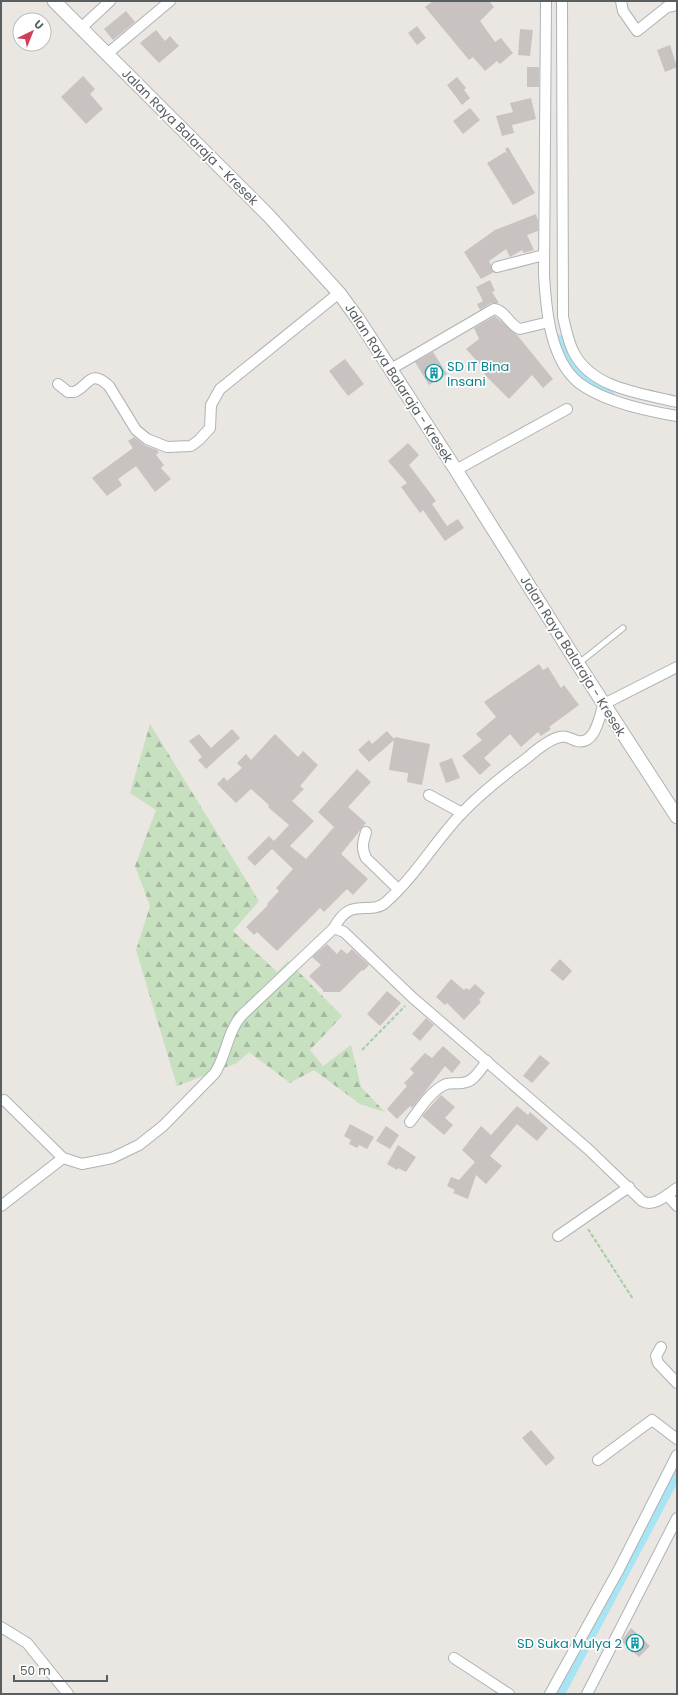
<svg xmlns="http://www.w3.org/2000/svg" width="678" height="1695" font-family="Poppins,sans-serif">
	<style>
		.forest { fill: url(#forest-firs) }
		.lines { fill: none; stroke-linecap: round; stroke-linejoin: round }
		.canal { stroke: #a7e5f4; stroke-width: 13 }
		.building { fill: #c8c3c0 }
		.service-casing { stroke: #aeb3b5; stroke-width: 7 }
		.minor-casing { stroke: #aeb3b5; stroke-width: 12 }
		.tertiary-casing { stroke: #aeb3b5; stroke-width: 15 }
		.path { stroke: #a2cea4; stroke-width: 2; stroke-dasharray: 4 2; stroke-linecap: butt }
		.service { stroke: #fff; stroke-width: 5 }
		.minor { stroke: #fff; stroke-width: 10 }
		.tertiary { stroke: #fff; stroke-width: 13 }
		.labels { text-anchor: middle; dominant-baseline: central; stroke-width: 3.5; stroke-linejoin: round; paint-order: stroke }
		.street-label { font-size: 13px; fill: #595e60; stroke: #fff }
		.culture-label { font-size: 13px; fill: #0d838f; stroke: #fff; text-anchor: start }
	</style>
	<defs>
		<pattern id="forest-firs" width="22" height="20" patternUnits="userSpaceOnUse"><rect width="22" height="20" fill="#c7e0c0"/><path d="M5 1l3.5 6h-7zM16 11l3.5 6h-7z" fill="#a5b99f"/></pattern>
	</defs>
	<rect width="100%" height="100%" fill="#eae6e1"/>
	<path class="forest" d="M150,724L259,901L233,931L277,972L288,961L342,1016L310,1050L323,1066L351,1045L361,1087L385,1112L360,1104L314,1070L290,1083L249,1052L237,1063L177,1086L136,950L150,906L135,866L156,810L130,793Z"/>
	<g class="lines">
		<g class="canal">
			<path d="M558,341L563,355L602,394L608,396"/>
			<path d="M558,1694L677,1470"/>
		</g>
	</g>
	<g class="building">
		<path d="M433,1H489L494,7L480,21L495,42L501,38L513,53L500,64L497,61L485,71L473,57L469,60L425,7Z"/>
		<path d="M126,11L135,22L113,40L104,29Z"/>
		<path d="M417,26L426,38L417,45L408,33Z"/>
		<path d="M520,29L533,30L530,56L518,55Z"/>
		<path d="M156,30L165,41L170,36L179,46L159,63L140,43Z"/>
		<path d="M670,45L677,67L665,72L657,50Z"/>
		<rect x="527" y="67" width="12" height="20"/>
		<path d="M83,76L95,89L90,94L103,109L86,124L61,97Z"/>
		<path d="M457,77L466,88L464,90L470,98L462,105L447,85Z"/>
		<path d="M531,98L536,119L512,125L514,133L502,136L496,116L513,112L510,103Z"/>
		<path d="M470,108L480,120L463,134L453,121Z"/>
		<path d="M508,147L535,193L513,205L487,163L505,152L507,154L505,149Z"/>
		<path d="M536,214L538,221V231L527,235L534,250L524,253L522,250L510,257L506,249L489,261L494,272L481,279L464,252L495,230Z"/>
		<path d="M490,280L495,291L492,292L499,303H491L480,310L477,304L483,301L476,287Z"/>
		<path d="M495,316L517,335L553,379L543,388L532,375L509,399L484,374L487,372L466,349L479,339L474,328Z"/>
		<path d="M433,352L447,374L429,385L415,362Z"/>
		<path d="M345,359L364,384L348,396L329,371Z"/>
		<path d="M134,437L144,445L157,450L159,452L156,455L164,465L161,468L171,479L155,492L136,466L118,479L122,485L107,496L92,478L133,448L128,441Z"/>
		<path d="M408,443L419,455L409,465L436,501L432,504L447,526L458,519L464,528L445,541L423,510L420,513L401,487L407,483L388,461Z"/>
		<path d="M539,664L543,670L548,667L561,688L564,685L579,705L549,727L551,729L541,736L538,732L521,747L510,734L484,758L491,765L480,775L462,756L482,740L476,734L496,717L484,702Z"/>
		<path d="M232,729L240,738L206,769L198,760L202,757L189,741L199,734L211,748Z"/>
		<path d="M387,731L394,739L395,737L430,744L422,785L407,782L408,773L389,770L394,740L369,762L358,750L369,740L372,744Z"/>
		<path d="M275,734L298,757L303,751L318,765L300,786L304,789L292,801L314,821L290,846L306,859L334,827L318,812L357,769L371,782L348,807L366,823L341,854L368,879L353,895L347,889L324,912L320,908L277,951L257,932L254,935L246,927L268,905L267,904L279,891L276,888L293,869L272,849L255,866L247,858L269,836L274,841L289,825L268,807L269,805L251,789L236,803L217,784L224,777L227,781L242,768L237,763L246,754L251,760Z"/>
		<path d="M452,758L460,778L446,783L439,763Z"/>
		<path d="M327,944L337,954L341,949L347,954L352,949L369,965L363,971L362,970L340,992H323V990L309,976L321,965L312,957Z"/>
		<path d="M560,959L572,971L563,981L550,970Z"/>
		<path d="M451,979L464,990L466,988L469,990L475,984L485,993L479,1000L481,1002L464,1020L447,1003L445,1005L436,997Z"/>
		<path d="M387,991L401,1003L380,1026L367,1014Z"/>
		<path d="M426,1018L434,1025L420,1041L412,1034Z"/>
		<path d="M443,1046L461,1062L452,1073L445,1066L412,1108L410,1106L397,1119L387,1109L407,1086L404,1083L414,1073L410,1069L425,1053L432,1058Z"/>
		<path d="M540,1055L550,1063L532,1083L523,1076Z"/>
		<path d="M441,1095L455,1107L445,1118L453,1125L444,1135L422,1116Z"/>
		<path d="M517,1106L528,1115L530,1112L548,1128L537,1141L517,1124L490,1156L502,1166L486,1184L476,1175L468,1199L453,1193L455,1190L447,1186L451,1177L459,1180L475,1162L462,1150L481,1126L491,1135Z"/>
		<path d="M350,1124L374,1137L367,1149L359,1145L357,1148L349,1144L351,1140L344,1136Z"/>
		<path d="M386,1126L399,1135L390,1149L376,1141Z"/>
		<path d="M398,1145L416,1157L406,1172L398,1168L397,1170L387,1164Z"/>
		<path d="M531,1430L555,1458L546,1466L522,1438Z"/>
		<path d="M631,1628L650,1646L639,1657L621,1641Z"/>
	</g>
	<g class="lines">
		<defs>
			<path id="service" d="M579,663L623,628"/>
			<g id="minor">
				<path d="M546,1L544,275C546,309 550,360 579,383C604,402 647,411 677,416"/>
				<path d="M562,1L563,317C566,329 568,342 574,353C593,389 641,393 677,402"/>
				<path d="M621,1L623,11L637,31L667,7L677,5"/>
				<path d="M81,28L110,1"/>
				<path d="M107,54L170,1"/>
				<path d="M497,267L544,255"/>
				<path d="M391,369L494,309C505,310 509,325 520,329L549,322"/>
				<path d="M58,384L68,392H74C89,386 90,368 109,386L136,430L147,439L167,447L191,446L199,440L210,428L211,405L220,389L339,293"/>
				<path d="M456,470L567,409"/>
				<path d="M429,795L462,813"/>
				<path d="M366,832C363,842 361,848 366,858L398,889"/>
				<path d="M334,928L344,932L413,998L588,1149L642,1201C654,1208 668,1194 677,1188"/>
				<path d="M4,1100L63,1158L82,1164L112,1158L139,1145L163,1126L215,1073C227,1054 227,1032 242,1015L334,928C351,895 369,916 385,903C415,877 435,841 462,813C481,793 504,775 527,758C535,751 549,739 560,737C565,735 571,739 577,741C596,745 599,716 604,704L677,667"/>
				<path d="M410,1122C419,1110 430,1092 444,1085C450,1082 455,1084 462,1083C474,1082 480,1070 487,1061"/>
				<path d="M667,1195L677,1206"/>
				<path d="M1,1206L63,1158"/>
				<path d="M558,1236L629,1187"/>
				<path d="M661,1347L656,1356L658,1363L677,1383"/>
				<path d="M598,1460L652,1420L677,1439"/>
				<path d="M1,1627L27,1643L68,1694"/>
				<path d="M454,1658L509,1694"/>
				<path d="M550,1694L619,1569L677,1455"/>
				<path d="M587,1694L677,1518"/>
			</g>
			<path id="tertiary" d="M54,1L269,216L339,293L358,319L456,470L578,664L677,817"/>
		</defs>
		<use href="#service" class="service-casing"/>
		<use href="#minor" class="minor-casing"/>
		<use href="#tertiary" class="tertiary-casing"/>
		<g class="path">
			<path d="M362,1050L405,1006"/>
			<path d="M588,1229L633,1299"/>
		</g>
		<use href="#service" class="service"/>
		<use href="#minor" class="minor"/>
		<use href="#tertiary" class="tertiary"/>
	</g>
	<defs>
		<symbol id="building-ring" viewBox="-11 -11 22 22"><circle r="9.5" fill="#fff" stroke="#0f9aa8" stroke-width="1.5"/><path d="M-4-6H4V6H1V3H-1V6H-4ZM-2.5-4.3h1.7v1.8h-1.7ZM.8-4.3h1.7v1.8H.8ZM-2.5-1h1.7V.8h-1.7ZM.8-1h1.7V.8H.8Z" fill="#0f9aa8"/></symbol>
	</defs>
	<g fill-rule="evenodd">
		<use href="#building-ring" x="424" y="363" width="20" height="20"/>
		<use href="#building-ring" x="625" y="1633" width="20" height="20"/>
	</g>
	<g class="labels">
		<g class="street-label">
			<text transform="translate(190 137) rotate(45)">Jalan Raya Balaraja - Kresek</text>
			<text transform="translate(399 383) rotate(57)">Jalan Raya Balaraja - Kresek</text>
			<text transform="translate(573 656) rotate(58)">Jalan Raya Balaraja - Kresek</text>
		</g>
		<g class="culture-label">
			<text x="447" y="366">SD IT Bina<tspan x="447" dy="15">Insani</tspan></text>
			<text x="622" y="1643" text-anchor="end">SD Suka Mulya 2</text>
		</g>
	</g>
	<rect width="678" height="1695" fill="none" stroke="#595e60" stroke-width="4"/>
	<g transform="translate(32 32) rotate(43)"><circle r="19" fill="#ffffff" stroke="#bdbfbf"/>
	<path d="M0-3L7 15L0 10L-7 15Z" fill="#d43d56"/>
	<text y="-6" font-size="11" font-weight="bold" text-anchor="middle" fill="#595e60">U</text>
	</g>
	<path d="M14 1675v6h93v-6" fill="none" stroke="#595e60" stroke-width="2"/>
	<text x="20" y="1675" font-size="12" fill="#595e60" stroke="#ffffff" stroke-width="3" paint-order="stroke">50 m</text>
</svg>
